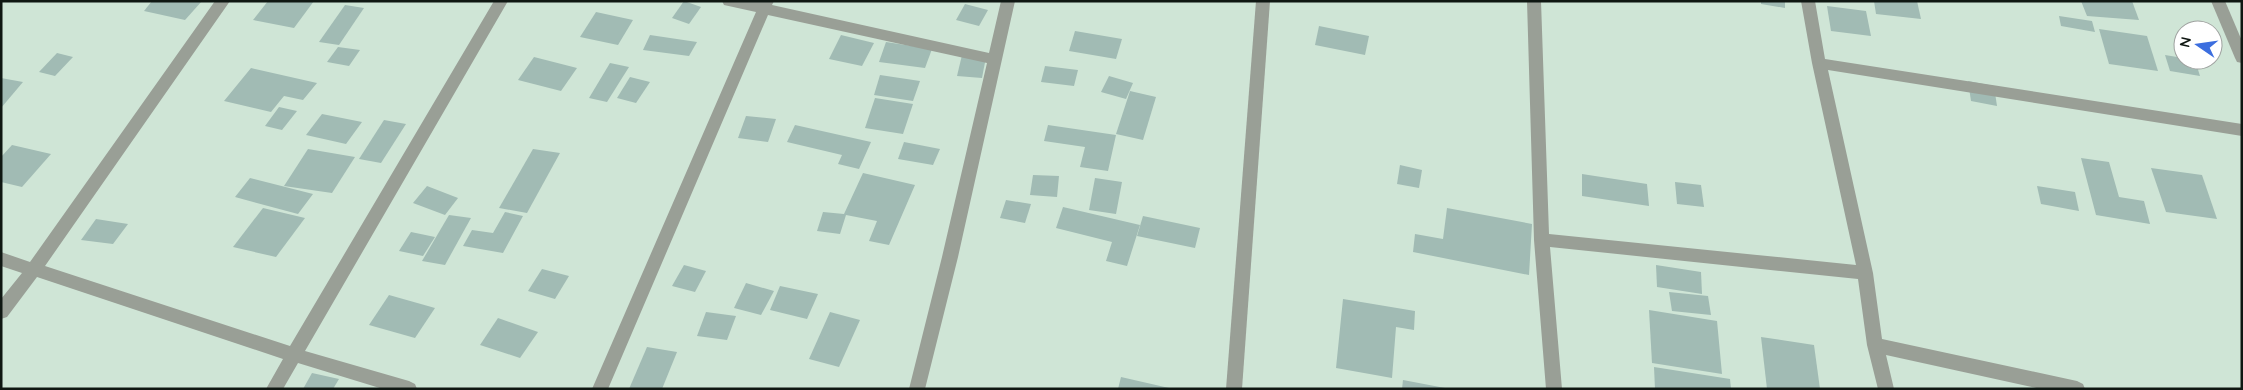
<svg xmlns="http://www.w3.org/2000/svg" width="2243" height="390" font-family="Quicksand,sans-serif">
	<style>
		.building { fill: #a1bbb4 }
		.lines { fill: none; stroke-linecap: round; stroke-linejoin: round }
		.street { fill: #999f96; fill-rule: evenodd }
	</style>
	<rect width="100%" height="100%" fill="#cfe5d6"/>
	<g class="building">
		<path d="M152,1H202L185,20L144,11Z"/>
		<path d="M268,1H314L294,28L253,20Z"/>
		<path d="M684,1L701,7L689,24L672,18Z"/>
		<path d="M1761,1H1785V8L1761,4Z"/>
		<path d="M1874,1H1917L1921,19L1876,14Z"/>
		<path d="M2081,1H2132L2139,20L2087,16Z"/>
		<path d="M965,4L988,10L979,26L956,20Z"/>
		<path d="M345,5L364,8L339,45L319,42Z"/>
		<path d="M1827,6L1866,11L1871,36L1831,31Z"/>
		<path d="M596,12L633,20L618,45L580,37Z"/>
		<path d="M2059,16L2092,21L2095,32L2061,26Z"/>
		<path d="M1319,26L1369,36L1365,55L1315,45Z"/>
		<path d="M2099,29L2147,36L2158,71L2109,64Z"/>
		<path d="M1075,31L1122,39L1116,59L1069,51Z"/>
		<path d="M650,35L697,42L689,56L643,50Z"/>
		<path d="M841,35L874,43L862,66L829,59Z"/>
		<path d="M886,42L932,49L925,68L879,62Z"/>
		<path d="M338,47L360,50L349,66L327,62Z"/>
		<path d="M57,53L73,57L55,76L39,72Z"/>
		<path d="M962,55L986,57L982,78L957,76Z"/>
		<path d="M2165,55L2183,58V60H2195L2200,76L2170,71Z"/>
		<path d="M534,57L577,68L561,91L518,80Z"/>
		<path d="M610,63L629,67L607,102L589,98Z"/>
		<path d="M1045,66L1078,70L1074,86L1041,82Z"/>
		<path d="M251,68L317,83L303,100L284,96L271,112L224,101Z"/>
		<path d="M880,75L920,81L913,101L874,95Z"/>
		<path d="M1109,76L1133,83L1126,99L1101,92Z"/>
		<path d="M630,77L650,82L636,103L617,98Z"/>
		<path d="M1,78L23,82L1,108Z"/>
		<path d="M1968,81L1994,86L1997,106L1971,101Z"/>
		<path d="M1130,91L1156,97L1143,140L1116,134Z"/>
		<path d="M875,98L913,104L903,134L865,128Z"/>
		<path d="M279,107L297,111L282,130L265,126Z"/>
		<path d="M322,114L362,122L346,144L306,135Z"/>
		<path d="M746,116L776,119L768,142L738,138Z"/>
		<path d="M384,120L406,124L381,163L359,159Z"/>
		<path d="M795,125L871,142L859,169L838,164L842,155L787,142Z"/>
		<path d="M1048,125L1116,135L1108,171L1080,167L1085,147L1044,141Z"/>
		<path d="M904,142L940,149L933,165L898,159Z"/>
		<path d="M12,145L51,154L22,187L1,182V157Z"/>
		<path d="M308,149L355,157L332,193L284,186Z"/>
		<path d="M533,149L560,153L527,213L499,208Z"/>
		<path d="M2081,158L2109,162L2119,197L2144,201L2150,224L2096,215Z"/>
		<path d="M1400,165L1422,170L1419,188L1397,184Z"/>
		<path d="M2151,168L2202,175L2217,219L2166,212Z"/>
		<path d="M863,173L915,185L889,245L869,241L877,221L846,215L840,234L817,231L823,212L844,214Z"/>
		<path d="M1582,174L1647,184L1649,206L1582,196Z"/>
		<path d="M1033,175L1059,176L1057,197L1030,195Z"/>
		<path d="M250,178L313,194L298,214L235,197Z"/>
		<path d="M1095,178L1122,182L1116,214L1089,210Z"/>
		<path d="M1675,182L1701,185L1704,207L1677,204Z"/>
		<path d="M427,186L458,198L445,215L413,203Z"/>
		<path d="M2037,186L2075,192L2079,211L2041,204Z"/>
		<path d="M1006,200L1031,204L1025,223L1000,218Z"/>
		<path d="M1063,207L1140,225L1127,266L1106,261L1112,242L1056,228Z"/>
		<path d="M263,208L305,218L276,257L233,247Z"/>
		<path d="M1447,208L1532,224L1529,275L1413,252L1415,234L1443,239Z"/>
		<path d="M505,212L523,216L503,253L463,246L472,230L493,233Z"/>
		<path d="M449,215L471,218L445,265L422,261Z"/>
		<path d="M1143,216L1200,228L1195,248L1137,236Z"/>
		<path d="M96,219L128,224L113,244L81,240Z"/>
		<path d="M411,232L435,237L423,256L399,251Z"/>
		<path d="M684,265L706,271L695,292L672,286Z"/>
		<path d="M1656,265L1701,272L1702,294L1657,287Z"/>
		<path d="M542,269L569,276L555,299L528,291Z"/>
		<path d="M746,283L774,291L761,315L734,308Z"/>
		<path d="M780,286L818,294L807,319L770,310Z"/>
		<path d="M1669,292L1708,296L1711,315L1672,311Z"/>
		<path d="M389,295L435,308L415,338L369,325Z"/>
		<path d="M1343,299L1415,311L1414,330L1396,327L1392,378L1336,368Z"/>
		<path d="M1649,310L1717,321L1722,374L1652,363Z"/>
		<path d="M706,312L736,316L727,340L697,336Z"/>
		<path d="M830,312L860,320L839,367L809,359Z"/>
		<path d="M498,318L538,332L520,358L480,345Z"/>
		<path d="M1761,337L1814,345L1820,389H1767Z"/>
		<path d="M647,347L677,352L662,389H629Z"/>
		<path d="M1654,367L1730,379L1731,389H1655Z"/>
		<path d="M312,373L339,379L333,389H303Z"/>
		<path d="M1121,377L1169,388V389H1118Z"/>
		<path d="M1403,380L1445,388V389H1402Z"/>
	</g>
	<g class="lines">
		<g class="street">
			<path d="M215,1H230L45,266L290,346L494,1H508L305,351L409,381L415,384L417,389H383L298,363L283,389H266L283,359L37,277L7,317L1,319V299L22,273L1,266V252L30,262Z"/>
			<path d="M722,1H774L772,5L989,53L1001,1H1015L958,257L925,389H909L942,257L987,63L768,15L608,389H592L756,12L724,5Z"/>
			<path d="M1256,1H1270L1242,389H1226Z"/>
			<path d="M1527,1H1541L1549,234L1856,265L1812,63L1801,1H1815L1825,59L2242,124V136L1828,70L1873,273L1882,339L2077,381L2083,384L2085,389H2041L1886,355L1894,389H1878L1867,345L1858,279L1550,247L1562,389H1546L1534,240Z"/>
			<path d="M2211,1H2225L2242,41V63L2237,62L2235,58Z"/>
		</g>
	</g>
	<rect width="2243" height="390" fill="none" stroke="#0f1712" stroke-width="5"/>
	<g transform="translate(2198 45) rotate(283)"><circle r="24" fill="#ffffff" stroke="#9fa2a0"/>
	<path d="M0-4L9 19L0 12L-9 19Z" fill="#3c6edf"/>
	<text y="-8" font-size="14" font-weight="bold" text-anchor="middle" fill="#0f1712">N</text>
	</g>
</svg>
